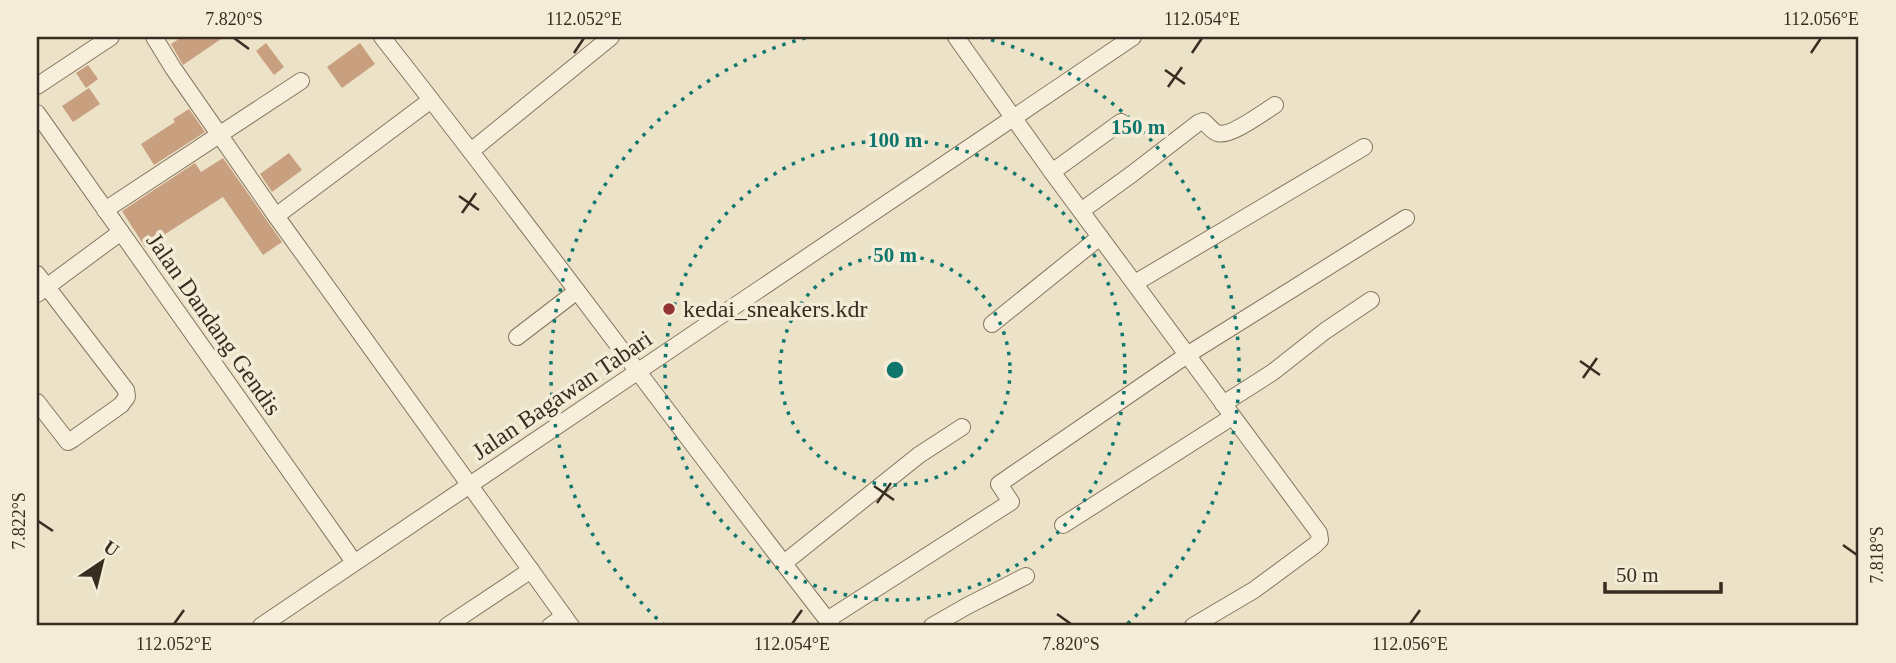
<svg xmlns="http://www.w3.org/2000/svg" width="1896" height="663" font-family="Georgia,serif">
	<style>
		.building { fill: #c8a080 }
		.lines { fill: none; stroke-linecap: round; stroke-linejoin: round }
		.minor-casing { stroke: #87755e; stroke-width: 18 }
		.minor { stroke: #f7efdb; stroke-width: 16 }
		.ticks { fill: none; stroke: #392d21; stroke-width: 2.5 }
		.ring { fill: none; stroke: #0f766e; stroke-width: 3.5; stroke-dasharray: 3.5 7 }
		.poi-dot { fill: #933332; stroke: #f4ecd7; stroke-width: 2.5 }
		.labels { text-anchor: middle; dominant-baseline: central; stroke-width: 7; stroke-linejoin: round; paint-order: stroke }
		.poi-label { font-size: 24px; fill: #392d21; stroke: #f4ecd7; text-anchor: start }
		.street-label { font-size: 24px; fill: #392d21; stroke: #f4ecd7 }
		.centre { fill: #0f766e; stroke: #f4ecd7; stroke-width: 3.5 }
		.ring-label { font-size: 21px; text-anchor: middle; font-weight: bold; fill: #0f766e; stroke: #f4ecd7; stroke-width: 7; stroke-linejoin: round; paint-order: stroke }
		.neatline { fill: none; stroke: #392d21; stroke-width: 2.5 }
		.ticks-label { font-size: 18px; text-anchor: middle; fill: #392d21 }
	</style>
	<rect width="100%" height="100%" fill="#ece2c8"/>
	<g class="building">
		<path d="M182,37H224L183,65L171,44Z"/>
		<path d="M266,43L284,67L274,75L256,51Z"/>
		<path d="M360,43L375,64L342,88L327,67Z"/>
		<path d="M88,65L98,79L86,88L76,73Z"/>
		<path d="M89,88L100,104L73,122L62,106Z"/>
		<path d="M189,109L205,132L154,165L141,144L175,122L173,119Z"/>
		<path d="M289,153L302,170L272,192L260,174Z"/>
		<path d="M223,158L282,242L263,255L223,197L145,247L122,211L195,163L201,172Z"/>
	</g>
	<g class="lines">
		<defs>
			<g id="minor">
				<path d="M154,37L173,68L276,216L571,626"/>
				<path d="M382,37C535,231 680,431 832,626"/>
				<path d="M956,37L1052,172L1319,533L1320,540L1315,545L1254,590L1193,626"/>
				<path d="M37,86L111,37"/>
				<path d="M37,113L354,562"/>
				<path d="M471,151L611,37"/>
				<path d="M1052,172L1121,122"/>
				<path d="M105,210L301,81"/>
				<path d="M1081,211L1132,174L1198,123L1203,121C1207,124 1212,131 1217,133C1229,138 1264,112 1275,105"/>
				<path d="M276,216L431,100"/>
				<path d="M37,274L126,390L127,397L121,405L73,439L68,442L37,402"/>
				<path d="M1135,283L1364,147"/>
				<path d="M37,294L121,232"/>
				<path d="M992,324L1100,237"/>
				<path d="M517,337L577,291"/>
				<path d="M1223,404L1273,372L1325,331L1371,300"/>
				<path d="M1063,525L1232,417"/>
				<path d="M784,563L919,455L962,427"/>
				<path d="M827,620L1011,502L999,484L1187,355L1406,218"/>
				<path d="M261,626L1133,37"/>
				<path d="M447,626L531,570"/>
				<path d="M550,626L564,616"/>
				<path d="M932,626L967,606L1026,576"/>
			</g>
		</defs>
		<use href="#minor" class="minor-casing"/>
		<use href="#minor" class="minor"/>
	</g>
	<path class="ticks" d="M234,38L249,49M574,53L584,38M1192,53L1202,38M1811,53L1821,38M1165,70L1185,84M1168,87L1182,67M459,196L479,210M462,213L476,193M1580,361L1600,375M1583,378L1597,358M874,486L894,500M877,503L891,483M38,521L53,531M1843,545L1857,555M1057,614L1071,624M174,624L184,610M792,624L802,610M1410,624L1420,610"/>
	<g class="ring">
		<circle cx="895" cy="370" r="115"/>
		<circle cx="895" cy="370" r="230"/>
		<path d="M665 626A344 344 0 0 1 809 37M981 37A344 344 0 0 1 1125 626"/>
	</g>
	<circle class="poi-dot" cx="669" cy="309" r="7"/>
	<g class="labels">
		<g class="poi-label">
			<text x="683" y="309">kedai_sneakers.kdr</text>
		</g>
		<g class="street-label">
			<text transform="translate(214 324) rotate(55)">Jalan Dandang Gendis</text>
			<text transform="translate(562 395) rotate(-34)">Jalan Bagawan Tabari</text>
		</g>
	</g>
	<circle cx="895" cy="370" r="10" class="centre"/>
	<g class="ring-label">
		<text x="1138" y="134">150 m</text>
		<text x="895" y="147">100 m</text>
		<text x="895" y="262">50 m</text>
	</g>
	<rect width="1896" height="663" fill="none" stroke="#f4ecd7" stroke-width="77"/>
	<g transform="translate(102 562) rotate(35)" stroke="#f4ecd7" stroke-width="5" paint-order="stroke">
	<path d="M0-5L12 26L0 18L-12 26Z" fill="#392d21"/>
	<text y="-10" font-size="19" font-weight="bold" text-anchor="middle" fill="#392d21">U</text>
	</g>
	<path d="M1605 582v10h116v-10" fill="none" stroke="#392d21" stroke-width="3.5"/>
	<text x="1616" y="582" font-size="21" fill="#392d21" stroke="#f4ecd7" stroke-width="5" paint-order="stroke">50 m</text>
	<rect x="38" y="38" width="1819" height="586" class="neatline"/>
	<g class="ticks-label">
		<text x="234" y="25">7.820°S</text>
		<text x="584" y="25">112.052°E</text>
		<text x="1202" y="25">112.054°E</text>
		<text x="1821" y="25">112.056°E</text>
		<text transform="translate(19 521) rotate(-90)" y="6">7.822°S</text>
		<text transform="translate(1877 555) rotate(-90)" y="6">7.818°S</text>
		<text x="174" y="650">112.052°E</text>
		<text x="792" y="650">112.054°E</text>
		<text x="1071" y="650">7.820°S</text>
		<text x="1410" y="650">112.056°E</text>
	</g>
</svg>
